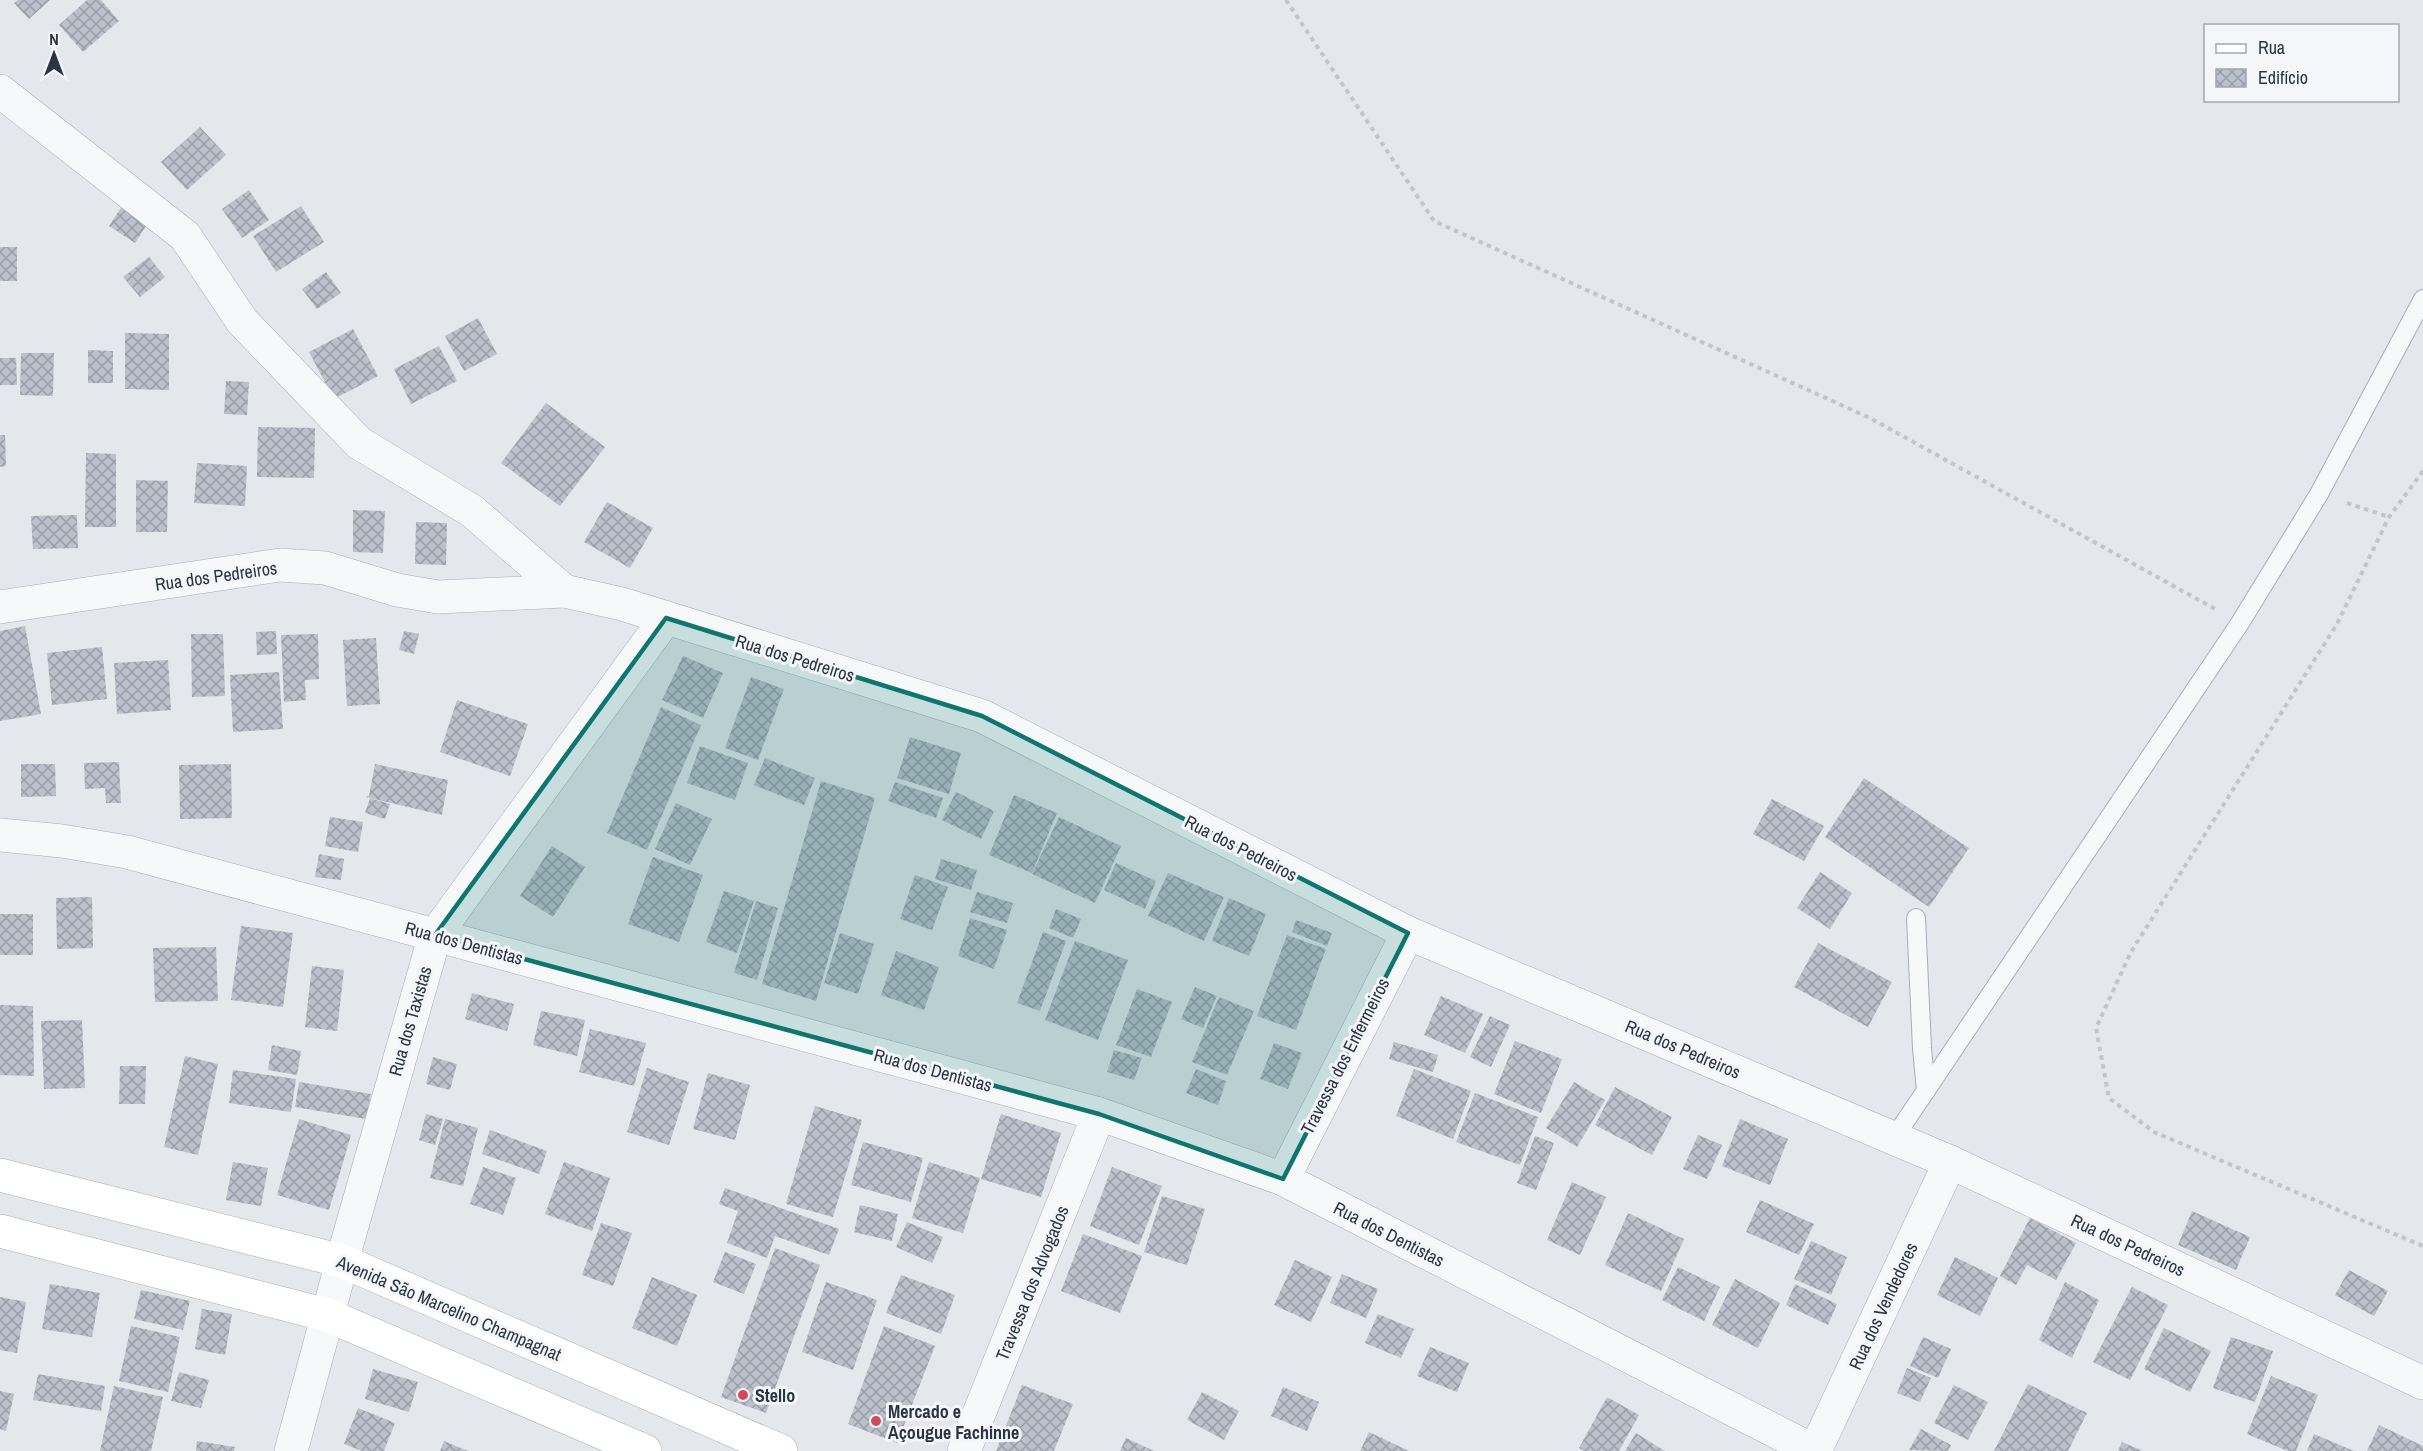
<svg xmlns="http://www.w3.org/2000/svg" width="2423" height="1451" font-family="'Archivo Narrow',sans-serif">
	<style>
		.building { fill: url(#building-cross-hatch) }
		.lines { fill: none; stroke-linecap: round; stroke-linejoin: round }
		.lane-casing { stroke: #a9aeb7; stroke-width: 20 }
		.street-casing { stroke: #a9aeb7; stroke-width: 34 }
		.secondary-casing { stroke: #a9aeb7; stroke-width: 34 }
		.path { stroke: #c2c5cb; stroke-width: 4; stroke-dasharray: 4.5 4.5; stroke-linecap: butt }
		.lane { stroke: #f7f8fa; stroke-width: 18 }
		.street { stroke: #f7f8fa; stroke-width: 33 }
		.secondary { stroke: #fff; stroke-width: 33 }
		.marked { fill: #0f766e; fill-opacity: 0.2; stroke: #0f766e; stroke-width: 4.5; stroke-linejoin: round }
		.poi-dot { fill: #d1495b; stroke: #f4f6f9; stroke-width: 2 }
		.labels { text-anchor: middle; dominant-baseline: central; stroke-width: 6; stroke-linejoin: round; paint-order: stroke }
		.street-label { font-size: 18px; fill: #2b3445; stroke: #f4f6f9 }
		.poi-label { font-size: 18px; font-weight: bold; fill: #2b3445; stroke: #f4f6f9; text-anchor: start }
	</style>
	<defs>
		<pattern id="building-cross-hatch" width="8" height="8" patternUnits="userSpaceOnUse" patternTransform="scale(1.5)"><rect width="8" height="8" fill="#bbc0ca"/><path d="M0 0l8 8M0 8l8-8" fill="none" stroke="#989da6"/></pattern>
	</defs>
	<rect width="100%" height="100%" fill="#e4e7ec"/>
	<g class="building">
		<path d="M18,0H50L29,19L14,3Z"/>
		<path d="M87,0H101L119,21L83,52L59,25Z"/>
		<path d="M200,127L226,155L187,190L161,162Z"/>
		<path d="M249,190L269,220L242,238L222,209Z"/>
		<path d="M124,203L150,220L135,243L109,226Z"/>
		<path d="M301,206L324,242L276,272L253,236Z"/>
		<rect x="0" y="247" width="17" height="34"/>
		<path d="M149,257L165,277L140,297L123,277Z"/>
		<path d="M326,272L341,293L317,309L302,289Z"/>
		<path d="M478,318L497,354L464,371L445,336Z"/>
		<path d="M353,329L378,376L334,399L309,352Z"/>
		<path d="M125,333L169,334V390L125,389Z"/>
		<path d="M439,346L457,381L411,404L394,369Z"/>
		<path d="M88,350L113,351V383H88Z"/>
		<path d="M21,353H54L53,396L20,395Z"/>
		<path d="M0,358H16L17,385H0Z"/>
		<path d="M226,381L249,382L247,415L224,414Z"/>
		<path d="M546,403L605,447L560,506L501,463Z"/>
		<path d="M258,427L315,428L314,478L257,477Z"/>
		<path d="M0,435H5L6,466L0,467Z"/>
		<path d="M86,453L116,454V527H85Z"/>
		<path d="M197,463L247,466L245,506L194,503Z"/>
		<path d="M136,480L168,481L167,532H136Z"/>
		<path d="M607,502L653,528L630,568L584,542Z"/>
		<path d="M353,510L385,511L383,553L353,552Z"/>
		<path d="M77,515L78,548L33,549L31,516Z"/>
		<path d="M416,522L447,523L446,565L415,564Z"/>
		<path d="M25,626L41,714L0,721V631Z"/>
		<path d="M276,631L277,654L257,655L256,632Z"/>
		<path d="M404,631L419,634L414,654L399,650Z"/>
		<path d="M191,634H223L225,696L192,697Z"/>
		<path d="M318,634L319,679L305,680L306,700L284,702L281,635Z"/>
		<path d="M376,638L380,704L347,706L343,640Z"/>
		<path d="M102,647L107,699L52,705L47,653Z"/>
		<path d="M683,656L723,673L703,718L662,700Z"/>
		<path d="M168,660L171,710L117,714L114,663Z"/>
		<path d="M279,672L283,729L233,732L230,675Z"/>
		<path d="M751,677L784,689L758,760L725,748Z"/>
		<path d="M457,700L528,724L510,776L440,752Z"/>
		<path d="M661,707L701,725L647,850L607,833Z"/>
		<path d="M910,737L961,753L949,794L897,778Z"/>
		<path d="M700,746L748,763L735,800L687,783Z"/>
		<path d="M765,758L815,778L804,805L754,785Z"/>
		<path d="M119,762L121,803H106L105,788L85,789L84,763Z"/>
		<path d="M21,764H55L56,796L21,797Z"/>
		<path d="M231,764L232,818L180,819L179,765Z"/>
		<path d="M375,764L448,780L442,815L366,797L369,796Z"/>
		<path d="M1864,778L1969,848L1929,907L1825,837Z"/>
		<path d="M821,781L875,798L816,1001L762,984Z"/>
		<path d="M895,782L943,798L936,818L888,801Z"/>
		<path d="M956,792L994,811L981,839L942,820Z"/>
		<path d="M1014,795L1057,813L1032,873L989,855Z"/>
		<path d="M370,798L390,804L385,819L365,813Z"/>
		<path d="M1772,799L1824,826L1804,861L1753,834Z"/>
		<path d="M676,803L712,819L690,865L655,849Z"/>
		<path d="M330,817L363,822L358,852L325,846Z"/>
		<path d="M1059,817L1121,846L1095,903L1032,874Z"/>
		<path d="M552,846L585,867L553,917L520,896Z"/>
		<path d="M319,854L344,859L341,880L315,877Z"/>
		<path d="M653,857L703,875L679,942L628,924Z"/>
		<path d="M941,859L977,870L971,890L935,879Z"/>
		<path d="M1116,863L1156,881L1145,909L1104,890Z"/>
		<path d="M1820,872L1852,893L1830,929L1797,908Z"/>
		<path d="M1168,873L1224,897L1204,941L1148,916Z"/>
		<path d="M915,875L948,887L932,930L900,919Z"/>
		<path d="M724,891L754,901L737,953L706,942Z"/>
		<path d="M977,892L1013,903L1007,923L970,912Z"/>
		<path d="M92,897L93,948L57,949L56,898Z"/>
		<path d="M1229,898L1266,914L1249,956L1212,941Z"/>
		<path d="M756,901L778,908L757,980L734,973Z"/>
		<path d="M1056,909L1081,919L1073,938L1049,928Z"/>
		<rect x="0" y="914" width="33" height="41"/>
		<path d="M970,918L1007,930L994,969L958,956Z"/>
		<path d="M1296,920L1332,933L1327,946L1292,932Z"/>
		<path d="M241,926L293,933L283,1007L231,1000Z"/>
		<path d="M1043,932L1066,941L1040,1011L1017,1003Z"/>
		<path d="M840,933L874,944L858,994L824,983Z"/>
		<path d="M1287,935L1326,949L1296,1030L1257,1016Z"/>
		<path d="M1075,941L1128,960L1098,1040L1045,1020Z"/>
		<path d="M1818,943L1892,982L1868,1027L1794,987Z"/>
		<path d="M216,947L218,1001L155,1002L153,948Z"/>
		<path d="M896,951L939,967L924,1010L881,995Z"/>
		<path d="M312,966L344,970L337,1031L305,1027Z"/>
		<path d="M1195,987L1217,996L1203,1028L1181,1019Z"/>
		<path d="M1137,989L1172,1002L1151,1057L1116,1045Z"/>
		<path d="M472,993L514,1004L507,1031L465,1019Z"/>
		<path d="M1441,996L1483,1014L1465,1053L1424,1035Z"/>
		<path d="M1219,997L1254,1011L1227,1075L1192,1062Z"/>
		<path d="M0,1005L33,1006L34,1076L0,1075Z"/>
		<path d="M541,1011L585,1020L577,1056L533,1045Z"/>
		<path d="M1490,1016L1510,1025L1491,1067L1470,1057Z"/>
		<path d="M82,1020L85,1088L44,1089L41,1021Z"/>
		<path d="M590,1029L646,1043L634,1086L579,1072Z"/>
		<path d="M1515,1041L1562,1059L1541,1113L1494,1094Z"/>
		<path d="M1394,1042L1438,1055L1433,1072L1389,1059Z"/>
		<path d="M1274,1043L1302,1053L1288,1089L1260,1079Z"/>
		<path d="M272,1045L301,1051L297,1075L268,1070Z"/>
		<path d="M1114,1050L1142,1058L1134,1080L1107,1072Z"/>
		<path d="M185,1056L218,1064L198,1155L164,1147Z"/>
		<path d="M433,1057L457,1064L450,1090L426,1084Z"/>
		<path d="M120,1066H146L145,1104H119Z"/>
		<path d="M647,1068L689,1082L669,1145L627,1132Z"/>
		<path d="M1196,1069L1226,1081L1218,1105L1186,1093Z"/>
		<path d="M1414,1069L1471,1091L1453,1139L1396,1116Z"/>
		<path d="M233,1070L296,1079L291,1112L229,1103Z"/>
		<path d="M708,1073L750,1085L735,1140L693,1129Z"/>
		<path d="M299,1082L371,1094L366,1119L295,1107Z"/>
		<path d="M1574,1082L1605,1100L1577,1147L1546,1128Z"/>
		<path d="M1615,1087L1672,1117L1652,1155L1595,1125Z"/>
		<path d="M1475,1093L1538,1117L1520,1165L1456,1142Z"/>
		<path d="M815,1106L862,1120L833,1217L786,1204Z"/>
		<path d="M426,1114L443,1119L435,1145L419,1140Z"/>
		<path d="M1001,1114L1061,1133L1041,1197L981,1179Z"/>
		<path d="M299,1119L351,1135L329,1210L277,1195Z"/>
		<path d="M445,1119L478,1128L463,1186L430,1178Z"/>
		<path d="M1740,1119L1788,1139L1770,1185L1722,1166Z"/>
		<path d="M490,1130L547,1151L539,1174L482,1154Z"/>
		<path d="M1698,1135L1722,1145L1707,1179L1683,1169Z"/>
		<path d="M1535,1136L1554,1143L1536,1190L1517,1183Z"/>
		<path d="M863,1142L923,1158L911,1202L851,1185Z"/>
		<path d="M233,1162L268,1168L261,1206L226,1200Z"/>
		<path d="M564,1162L610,1178L592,1231L545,1214Z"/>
		<path d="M929,1162L980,1178L963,1233L912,1218Z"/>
		<path d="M483,1167L516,1178L503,1215L470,1204Z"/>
		<path d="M1112,1167L1162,1186L1139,1245L1090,1226Z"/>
		<path d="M1572,1182L1606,1197L1580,1255L1547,1240Z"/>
		<path d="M725,1188L839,1229L829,1255L775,1236L767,1258L727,1243L738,1211L719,1204Z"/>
		<path d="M1162,1196L1205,1209L1187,1265L1144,1252Z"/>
		<path d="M1760,1200L1814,1224L1799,1255L1746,1232Z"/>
		<path d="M860,1205L898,1214L892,1241L854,1232Z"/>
		<path d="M2192,1211L2250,1237L2236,1270L2178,1245Z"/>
		<path d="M1628,1213L1684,1239L1661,1291L1605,1265Z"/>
		<path d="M2030,1218L2076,1243L2056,1280L2027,1265L2016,1285L2000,1276Z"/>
		<path d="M907,1222L943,1237L932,1263L896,1247Z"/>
		<path d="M601,1223L632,1233L613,1286L582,1275Z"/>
		<path d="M1083,1234L1142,1256L1120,1313L1061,1291Z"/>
		<path d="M1811,1241L1847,1257L1831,1295L1794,1279Z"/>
		<path d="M775,1248L820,1265L766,1413L721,1397Z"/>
		<path d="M725,1252L756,1264L744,1294L713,1282Z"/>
		<path d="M1955,1257L1998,1278L1980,1316L1937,1295Z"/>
		<path d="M1295,1260L1332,1277L1311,1322L1274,1305Z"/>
		<path d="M1678,1267L1720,1287L1704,1321L1662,1300Z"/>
		<path d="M2349,1270L2388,1291L2374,1316L2335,1295Z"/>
		<path d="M1342,1274L1378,1289L1366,1318L1330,1303Z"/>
		<path d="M901,1275L955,1295L941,1334L886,1313Z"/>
		<path d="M652,1277L697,1295L677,1346L632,1328Z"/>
		<path d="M1735,1279L1780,1303L1758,1348L1712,1325Z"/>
		<path d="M826,1282L877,1300L853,1370L802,1352Z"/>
		<path d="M2065,1282L2099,1300L2072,1358L2039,1340Z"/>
		<path d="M50,1284L100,1293L92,1337L42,1329Z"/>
		<path d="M1795,1284L1837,1304L1828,1325L1786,1305Z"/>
		<path d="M2132,1287L2168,1305L2130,1380L2093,1362Z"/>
		<path d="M141,1290L190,1301L183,1330L134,1319Z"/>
		<path d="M0,1297L26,1302L17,1353L0,1350Z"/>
		<path d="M202,1309L232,1314L225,1355L195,1349Z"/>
		<path d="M1378,1314L1414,1329L1401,1358L1365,1343Z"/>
		<path d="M131,1326L180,1337L168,1392L119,1381Z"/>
		<path d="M884,1326L935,1346L897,1443L848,1424Z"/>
		<path d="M2164,1328L2211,1351L2190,1392L2144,1369Z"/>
		<path d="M1923,1337L1951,1349L1938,1378L1910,1366Z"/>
		<path d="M2231,1337L2273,1351L2255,1402L2213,1388Z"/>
		<path d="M1430,1347L1469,1363L1457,1392L1417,1376Z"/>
		<path d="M1907,1368L1931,1378L1920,1402L1897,1393Z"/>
		<path d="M373,1369L418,1382L409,1412L365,1399Z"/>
		<path d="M179,1372L209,1380L201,1408L171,1401Z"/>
		<path d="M38,1374L105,1386L101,1411L33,1400Z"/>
		<path d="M2271,1376L2318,1395L2296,1451H2288L2247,1434Z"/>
		<path d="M2028,1384L2087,1413L2068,1451H1994Z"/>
		<path d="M1022,1385L1073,1404L1054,1451H996Z"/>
		<path d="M1954,1385L1988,1402L1968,1440L1934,1423Z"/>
		<path d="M114,1386L163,1397L151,1451H100Z"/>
		<path d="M1283,1387L1319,1402L1307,1431L1271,1416Z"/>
		<path d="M0,1391L14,1394L6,1431L0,1429Z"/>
		<path d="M1202,1392L1239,1411L1224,1440L1187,1420Z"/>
		<path d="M1607,1397L1639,1415L1619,1451H1584L1579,1448Z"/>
		<path d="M358,1408L395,1423L384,1451H362L344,1444Z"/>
		<path d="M2379,1425L2423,1446V1451H2367Z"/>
		<path d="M1921,1429L1951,1445L1948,1451L1909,1450Z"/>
		<path d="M1369,1432L1409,1451H1360Z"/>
		<path d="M1636,1433L1665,1451H1625Z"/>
		<path d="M2314,1434L2354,1451H2307Z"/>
		<path d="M1126,1438L1154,1451H1120Z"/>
		<path d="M197,1441L235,1447L234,1451H196Z"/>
		<path d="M444,1441L468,1451H440Z"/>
		<path d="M2122,1442L2143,1451H2118Z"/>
	</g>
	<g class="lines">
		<defs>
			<g id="lane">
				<path d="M1916,918L1922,1048L1926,1091"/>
				<path d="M1894,1138L2240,623L2319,494L2423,299"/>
			</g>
			<g id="street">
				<path d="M0,91L185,236L242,321L359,443L472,511L564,591"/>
				<path d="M0,607L280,565L325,568L397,590L438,597L564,591L622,604L982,716L1408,933L1950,1162L2423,1383"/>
				<path d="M0,835L62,841L127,852L1099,1114L1283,1179L1814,1451"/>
				<path d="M1283,1179L1408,933"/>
				<path d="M291,1451L348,1240L435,935L666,618"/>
				<path d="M964,1451L1099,1114"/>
				<path d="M1815,1451L1950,1162"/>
			</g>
			<g id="secondary">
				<path d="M0,1175L342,1261L781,1451"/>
				<path d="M0,1231L327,1315L645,1451"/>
			</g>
		</defs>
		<use href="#lane" class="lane-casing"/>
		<use href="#street" class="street-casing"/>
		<use href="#secondary" class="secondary-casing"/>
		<g class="path">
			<path d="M1286,0L1434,221L1870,418L2215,609"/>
			<path d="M2423,471L2389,517L2337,624L2131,952L2096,1028L2109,1098L2154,1132L2423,1246"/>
			<path d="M2347,503L2389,517"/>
		</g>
		<use href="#lane" class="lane"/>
		<use href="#street" class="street"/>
		<use href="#secondary" class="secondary"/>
	</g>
	<path class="marked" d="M666,618L982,716L1408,933L1283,1179L1099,1114L435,935Z"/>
	<g class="poi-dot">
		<circle cx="743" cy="1395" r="6"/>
		<circle cx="876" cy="1421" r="6"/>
	</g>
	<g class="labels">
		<g class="street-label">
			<text transform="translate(216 576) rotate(-8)">Rua dos Pedreiros</text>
			<text transform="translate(795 658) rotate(17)">Rua dos Pedreiros</text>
			<text transform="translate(1241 848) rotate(27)">Rua dos Pedreiros</text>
			<text transform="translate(464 943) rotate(15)">Rua dos Dentistas</text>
			<text transform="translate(410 1021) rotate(-74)">Rua dos Taxistas</text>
			<text transform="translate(1683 1049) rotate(23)">Rua dos Pedreiros</text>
			<text transform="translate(1345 1056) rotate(-63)">Travessa dos Enfermeiros</text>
			<text transform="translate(933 1070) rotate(15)">Rua dos Dentistas</text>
			<text transform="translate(1389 1234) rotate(27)">Rua dos Dentistas</text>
			<text transform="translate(2128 1245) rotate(25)">Rua dos Pedreiros</text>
			<text transform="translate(1032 1283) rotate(-68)">Travessa dos Advogados</text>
			<text transform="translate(1883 1306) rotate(-65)">Rua dos Vendedores</text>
			<text transform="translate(449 1308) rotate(23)">Avenida São Marcelino Champagnat</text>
		</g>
		<g class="poi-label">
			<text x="755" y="1395">Stello</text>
			<text x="888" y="1411">Mercado e<tspan x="888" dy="21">Açougue Fachinne</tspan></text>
		</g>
	</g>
	<rect x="2204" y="24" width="195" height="78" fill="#f4f6f9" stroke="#a4a8b1" stroke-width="1.5"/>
	<rect x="2216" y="44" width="30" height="9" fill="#ffffff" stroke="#a4a8b1" stroke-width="1.5"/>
	<text x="2258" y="54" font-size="18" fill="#2b3445">Rua</text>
	<rect x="2216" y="69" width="30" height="18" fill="url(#building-cross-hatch)" stroke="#a4a8b1" stroke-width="1.5"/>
	<text x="2258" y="84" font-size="18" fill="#2b3445">Edifício</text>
	<g transform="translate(54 54)" stroke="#f4f6f9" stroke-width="4.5" paint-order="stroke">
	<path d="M0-4.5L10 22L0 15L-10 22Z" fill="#2b3445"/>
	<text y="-9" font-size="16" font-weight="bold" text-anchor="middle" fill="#2b3445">N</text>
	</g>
</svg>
